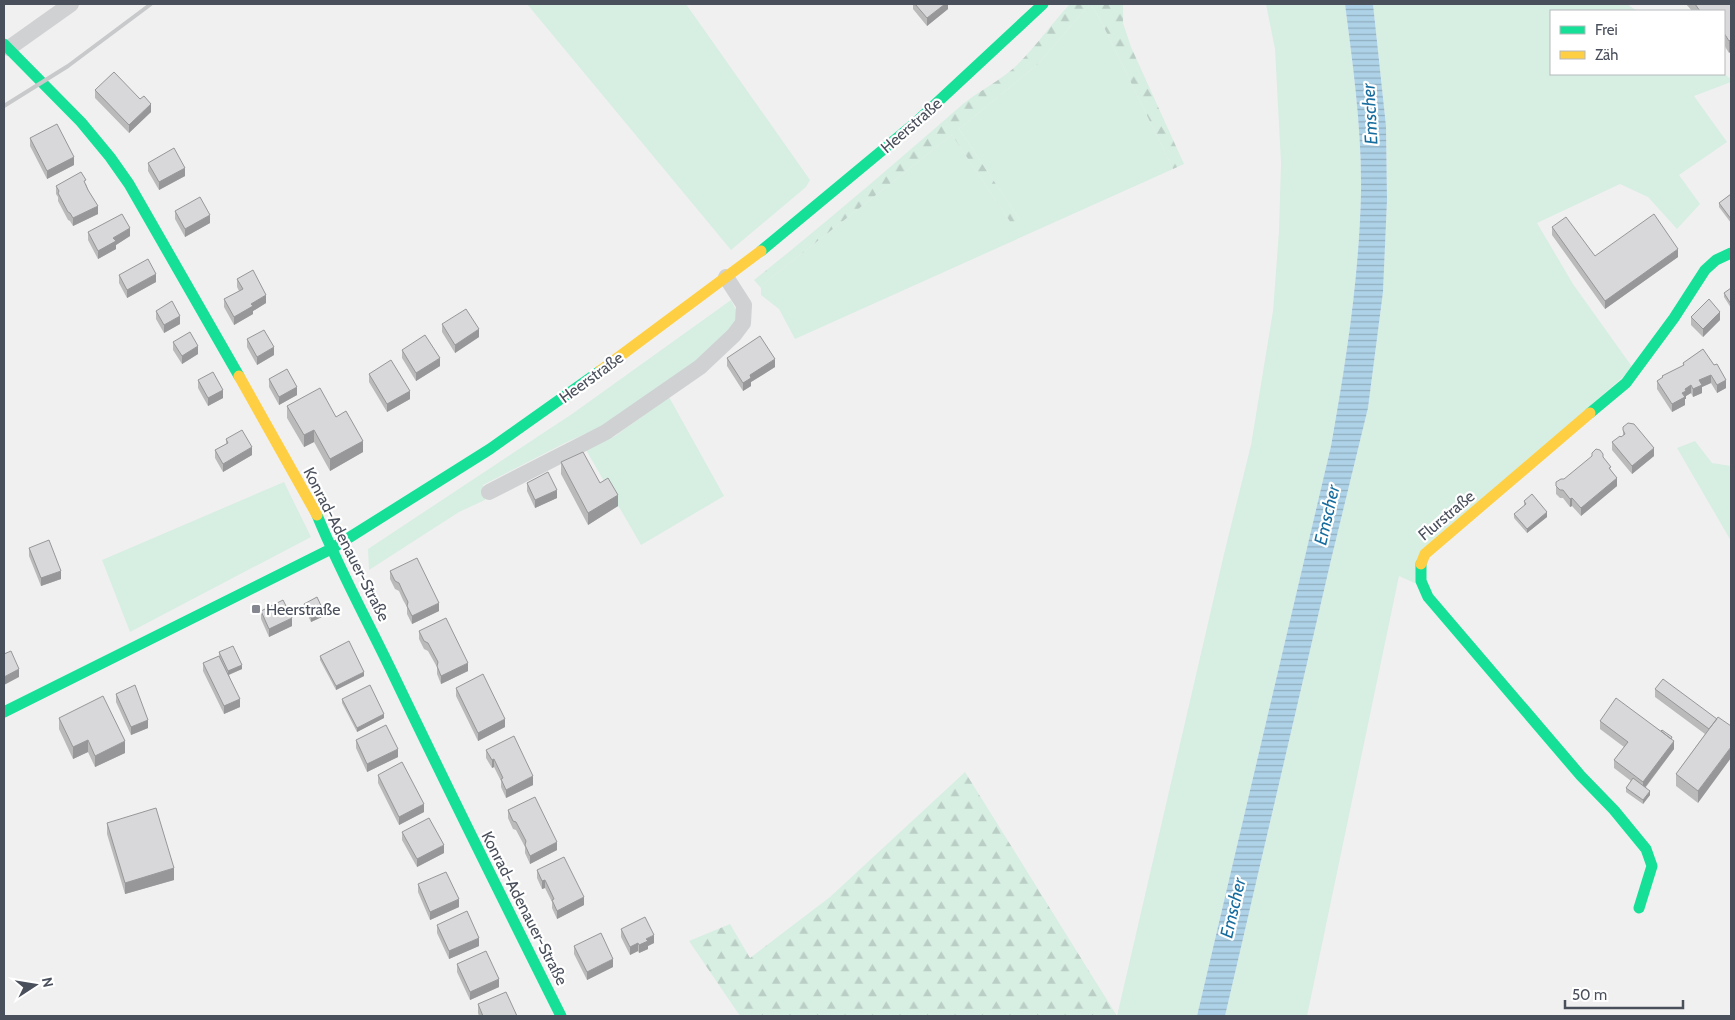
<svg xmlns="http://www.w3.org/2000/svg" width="1735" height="1020" font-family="Cabin,sans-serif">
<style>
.green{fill:#d7eee3}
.forest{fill:url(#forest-firs)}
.water{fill:url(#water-rules)}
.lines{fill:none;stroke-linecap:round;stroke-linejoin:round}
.street{stroke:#cfd1d3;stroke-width:16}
.fast{stroke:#16e098;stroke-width:11}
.slow{stroke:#ffcf43;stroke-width:11}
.rail{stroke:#c8c9cb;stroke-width:4}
.wall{fill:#bababb}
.shaded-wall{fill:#979799}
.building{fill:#d8d8da;stroke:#979799}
.poi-dot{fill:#84878f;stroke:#fff;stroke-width:2}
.labels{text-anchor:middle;stroke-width:4.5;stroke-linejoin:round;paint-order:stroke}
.street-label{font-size:16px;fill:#494f5b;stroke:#fff}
.poi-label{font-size:16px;fill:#494f5b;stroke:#fff;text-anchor:start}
.water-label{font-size:18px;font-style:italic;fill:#186d9f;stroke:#fff}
</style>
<defs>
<pattern id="forest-firs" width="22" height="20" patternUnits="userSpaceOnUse" patternTransform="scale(1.25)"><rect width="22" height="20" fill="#d7eee3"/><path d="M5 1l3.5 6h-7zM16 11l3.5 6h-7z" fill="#bacec5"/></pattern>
<pattern id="water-rules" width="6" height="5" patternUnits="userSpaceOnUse" patternTransform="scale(1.25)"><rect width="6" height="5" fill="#aed3e8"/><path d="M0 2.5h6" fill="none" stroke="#90aebf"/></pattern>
</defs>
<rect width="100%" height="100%" fill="#f1f0f0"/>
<path class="green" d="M527,4H686L810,180L806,187L731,250Z
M1090,4L1100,19L1173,169L795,339L779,309L761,295V288L762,285L952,135L1011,223L1020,220L959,129L1038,64Z
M1266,4H1345C1353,66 1362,130 1361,193C1359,278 1346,362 1331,446L1197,1016H1117L1224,554L1251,445L1273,311L1279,231L1281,163L1275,49Z
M1373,4H1627L1637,11H1551V74H1724L1731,79V82L1694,96L1727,142L1679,175L1700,204L1677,229L1648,197L1620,184L1537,223L1573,284L1633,368L1424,553L1419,585L1399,576L1307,1016H1225L1331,560L1368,408L1383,292L1387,200L1386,126Z
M731,300L737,312L735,325L683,374L621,417L565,443L483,485L485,500L459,512L369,570L368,549L572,414Z
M669,397L724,496L641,545L586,450L615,436Z
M1695,441L1712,463L1731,466V541L1677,448Z
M284,482L311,537L130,632L102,560Z"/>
<path class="forest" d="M1070,4H1123V23L1131,47L1184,164L1173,169L1100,19L1090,4L1038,64L959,129L1020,220V223L1014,226L1011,223L952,135L762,285L761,288L754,280C826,223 894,164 963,104C980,90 1002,80 1018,64C1037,45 1052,23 1070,4Z
M965,772L1117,1016H740L689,941L730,924L750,958L830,897Z"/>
<path class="water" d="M1345,4H1373L1386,126L1387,200L1383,292L1368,408L1331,560L1225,1016H1197L1331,446C1346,362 1359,278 1361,193C1362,130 1353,66 1345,4Z"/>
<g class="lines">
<path class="street" d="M9,48L71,4
M489,492L606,432L700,367L734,335L743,323L744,305L726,277"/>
<path class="fast" d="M4,44L81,122L110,157L129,184L239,376
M761,251L914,124L1043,4
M1590,413L1626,383L1674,318L1705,270L1716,260L1731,253
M317,515C339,569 367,620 392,672C447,787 504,902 561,1016
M1421,564V581L1428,597L1581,776L1614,810L1646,849L1652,866L1639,908
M4,712L331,549L490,449L600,371"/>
<path class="slow" d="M600,371L761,251
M239,376L317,515
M1421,564L1425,554L1590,413"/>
<path class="rail" d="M4,106L68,66L151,4"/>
</g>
<path class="wall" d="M913,4H948V9L927,26L913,9Z
M1686,4H1731V51L1729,53L1724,45V11H1692Z
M95,90L151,112L129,133L95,98Z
M30,138L74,165L47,179L30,146Z
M148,163L185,176L159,190L148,171Z
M86,184L98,214L73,226L70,221L68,220L58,201V197L56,194V186Z
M1731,194V223L1719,207V203Z
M175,211L210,223L185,237L175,219Z
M1552,227L1595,256L1678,257L1605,309L1552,235Z
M88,232L130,236L116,245V249L98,259L88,240Z
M119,275L156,282L127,298L119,283Z
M237,279L266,303L253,311V314L234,325L224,307V299L239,291L237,287Z
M1731,288V308L1724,297V293Z
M156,311L180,324L164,333L156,319Z
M1691,317L1720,320L1703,337L1691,325Z
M442,324L479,337L455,353L442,332Z
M247,339L274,355L257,365L247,347Z
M173,342L198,354L182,364L173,350Z
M1703,349L1726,388L1717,393L1711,383L1702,387V393L1693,397L1691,393L1686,396V399H1685V405L1672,412L1657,389V381L1662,378V376L1683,366V363Z
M402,350L440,366L416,381L402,358Z
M727,358L775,367L751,382V386L743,391L727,366Z
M369,374L410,399L387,412L369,382Z
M269,379L297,395L279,405L269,387Z
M198,380L223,398L208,406L198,388Z
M287,406L336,417L363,452L330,471L314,442L304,447L287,418Z
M1623,427L1654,456L1632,474L1612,450V442L1623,436Z
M226,439L252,455L223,472L215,458V450L226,444Z
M1603,457L1611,470L1617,486L1581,516L1572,506L1570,507L1563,498H1560L1556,494V482L1564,479Z
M561,462L600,483L618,506L588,525L561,474Z
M527,483L557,498L535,508L527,491Z
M1524,501L1547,517L1527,533L1514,518V514L1524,506Z
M29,548L61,579L41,586L29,556Z
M390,571L439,611L412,624L407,614V607L403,600L399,591L395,589L390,579Z
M304,604L324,616L311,622L304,608Z
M261,611L292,626L269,637L261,619Z
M419,631L468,671L441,684L437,674V667L428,651L424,649L419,639Z
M219,652L242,669L229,675L240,707L224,714L203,671V663L219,656Z
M320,656L364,676L336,690L320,660Z
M456,688L505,727L478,741L456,696Z
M1655,689L1717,719L1698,803L1676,786V774L1705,734L1655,697Z
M116,694L148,728L131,735L116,702Z
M342,699L384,718L357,732L342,703Z
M59,718L125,753L95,767L88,752L73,759L59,729Z
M1600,721L1672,740L1674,749L1646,787L1650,795L1643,804L1626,792V788L1631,781L1614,768V760L1624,747L1600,729Z
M356,740L398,757L367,772L356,748Z
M486,750L533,785L506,798L501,787V781L494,767L492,768L486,758Z
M378,775L424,812L399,825L378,783Z
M508,810L557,850L530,864L525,853V847L516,830L513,829L508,818Z
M107,823L174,880L125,894L107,834Z
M402,832L444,853L417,867L402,840Z
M537,870L584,905L557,919L552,908V902L545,888L542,889L537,878Z
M418,884L459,907L430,920L418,892Z
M437,925L479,946L449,959L437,933Z
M621,929L654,943L648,946V949L639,953L638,951L630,955L621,937Z
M574,946L613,967L587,980L574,954Z
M457,964L499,987L470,1000L457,972Z
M478,1004L517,1016H479L478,1013Z"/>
<path class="shaded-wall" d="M945,4H948V9L927,26V18Z
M1731,39V51L1729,53V41Z
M151,104V112L129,133V125Z
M74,157V165L47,179V171Z
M185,168V176L159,190V182Z
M98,206V214L73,226V218Z
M210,215V223L185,237V229Z
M130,228V236L116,245V249L98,259V251L113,238Z
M1678,249V257L1605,309V301Z
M156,274V282L127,298V290Z
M266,295V303L253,311V314L234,325V317L251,304Z
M1720,312V320L1703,337V329Z
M180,316V324L164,333V325Z
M479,329V337L455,353V345Z
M198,346V354L182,364V356Z
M274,347V355L257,365V357Z
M440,358V366L416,381V373Z
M775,359V367L751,382V386L743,391V383L750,375Z
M1711,375V383L1702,387V393L1693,397V389L1699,380Z
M1726,380V388L1717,393V385Z
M1691,385V393L1686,396V399H1685V405L1672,412V404L1685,389Z
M297,387V395L279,405V397Z
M223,390V398L208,406V398Z
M410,391V399L387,412V404Z
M314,430V442L304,447V435Z
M363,441V452L330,471V459Z
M252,447V455L223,472V464Z
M1654,448V456L1632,474V466Z
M1617,478V486L1581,516V508Z
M557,490V498L535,508V500Z
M618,495V506L588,525V513Z
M1572,498V506L1570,507V499Z
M1547,512V517L1527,533V529Z
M61,571V579L41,586V578Z
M439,603V611L412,624V616Z
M324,612V616L311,622V618Z
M292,618V626L269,637V629Z
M468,663V671L441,684V676Z
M242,665V669L228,675V671Z
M19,669V677L4,685V677Z
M364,672V676L336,690V686Z
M240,699V707L224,714V706Z
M384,714V718L357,732V728Z
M505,719V727L478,741V733Z
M148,720V728L131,735V727Z
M88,740V752L73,759V747Z
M125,741V753L95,767V756Z
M1674,741V749L1643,790V782Z
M1731,747V758L1698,803V791Z
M398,749V757L367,772V764Z
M494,759V767L492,768V760Z
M533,776V785L506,798V790Z
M1650,791V795L1643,804V800Z
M424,804V812L399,825V817Z
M557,842V850L530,864V856Z
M444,845V853L417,867V859Z
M174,868V880L125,894V883Z
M545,880V888L542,889V881Z
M584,897V905L557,919V911Z
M459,899V907L430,920V912Z
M654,935V943L648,946V949L639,953V945L646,939Z
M479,938V946L449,959V951Z
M638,943V951L630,955V947Z
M613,959V967L587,980V972Z
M499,979V987L470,1000V992Z"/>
<path class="building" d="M915,4H945L927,18Z
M1695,4H1731V39L1729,41L1724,33V11H1700Z
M114,72L140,99L144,96L151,104L129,125L95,90Z
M57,124L74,157L47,171L30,138Z
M174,148L185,168L159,182L148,163Z
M81,172L86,180L84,181L88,190L98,206L73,218L70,213L68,212L58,193L59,191L56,186Z
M1731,194V219L1719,203Z
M200,197L210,215L185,229L175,211Z
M122,214L130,228L113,238L116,241L98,251L88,232Z
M1654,214L1678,249L1605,301L1552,227L1566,217L1595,256Z
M148,259L156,274L127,290L119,275Z
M253,270L266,295L251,304L253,306L234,317L224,299L243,289L237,279Z
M1731,288V304L1724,293Z
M1709,299L1720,312L1703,329L1691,317Z
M172,301L180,316L164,325L156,311Z
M466,309L479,329L455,345L442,324Z
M264,330L274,347L257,357L247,339Z
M190,332L198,346L182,356L173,342Z
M425,335L440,358L416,373L402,350Z
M760,336L775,359L750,375L751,378L743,383L727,358Z
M1703,349L1714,365L1717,364L1726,380L1717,385L1711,375L1699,380L1702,385L1693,389L1691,385L1685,389L1686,391L1682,393L1685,397L1672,404L1657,381L1663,377L1662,376L1684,365L1683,363Z
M391,360L410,391L387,404L369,374Z
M287,369L297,387L279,397L269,379Z
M213,372L223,390L208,398L198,380Z
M320,388L336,417L346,411L363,441L330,459L314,430L304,435L287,406Z
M1628,423L1634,424L1654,448L1632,466L1612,442L1620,436L1621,437L1625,434L1623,430V427Z
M242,430L252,447L223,464L215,450L228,443L226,439Z
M1596,449L1600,450L1603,454V457L1611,467L1609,468L1617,478L1581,508L1572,498L1570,499L1563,490H1560L1556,486V482L1561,479H1564L1592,456V453Z
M583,452L600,483L608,478L618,495L588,513L561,462Z
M548,472L557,490L535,500L527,483Z
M1532,494L1547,512L1527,529L1514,514L1526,504L1524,501Z
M49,540L61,571L41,578L29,548Z
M417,558L439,603L412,616L407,606L408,602L403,592L399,583L395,581L390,571Z
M317,597L324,612L311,618L304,604Z
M283,600L292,618L269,629L261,611Z
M446,618L468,663L441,676L437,666L438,662L428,643L424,641L419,631Z
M349,641L364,672L336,686L320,656Z
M233,646L242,665L228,671L219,652Z
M11,651L19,669L4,677V654Z
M219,656L240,699L224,706L203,663Z
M483,674L505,719L478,733L456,688Z
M1663,679L1717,719L1709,729L1655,689Z
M135,685L148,720L131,727L116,694Z
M370,685L384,714L357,728L342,699Z
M103,696L125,741L95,756L88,740L73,747L59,718Z
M1616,698L1674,741L1643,782L1614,760L1628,742L1600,721Z
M1718,717L1731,726V747L1698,791L1676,774Z
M386,725L398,749L367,764L356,740Z
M1662,730L1672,737L1671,739L1661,731Z
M514,736L533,776L506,790L501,779L503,778L494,759L492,760L486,750Z
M402,762L424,804L399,817L378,775Z
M1633,778L1650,791L1643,800L1626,788Z
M535,797L557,842L530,856L525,845L526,841L516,822L513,821L508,810Z
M156,808L174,868L125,883L107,823Z
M429,818L444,845L417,859L402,832Z
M564,857L584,897L557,911L552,900L554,899L545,880L542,881L537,870Z
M446,872L459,899L430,912L418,884Z
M467,911L479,938L449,951L437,925Z
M645,917L654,935L646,939L648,941L639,945L638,943L630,947L621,929Z
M601,933L613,959L587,972L574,946Z
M486,951L499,979L470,992L457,964Z
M506,992L517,1016H483L478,1004Z"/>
<rect class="poi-dot" x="251" y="604" width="10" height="10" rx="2.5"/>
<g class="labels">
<g class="street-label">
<text transform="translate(911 125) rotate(-41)" y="6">Heerstraße</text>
<text transform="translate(591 377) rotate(-36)" y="6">Heerstraße</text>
<text transform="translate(1446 515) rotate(-40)" y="6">Flurstraße</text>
<text transform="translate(347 544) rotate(63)" y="6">Konrad-Adenauer-Straße</text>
<text transform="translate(525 908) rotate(63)" y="6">Konrad-Adenauer-Straße</text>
</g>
<g class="poi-label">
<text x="266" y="615">Heerstraße</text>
</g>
<g class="water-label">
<text transform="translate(1370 114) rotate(-93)" y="6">Emscher</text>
<text transform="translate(1327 515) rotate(-77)" y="6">Emscher</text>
<text transform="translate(1233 908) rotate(-77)" y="6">Emscher</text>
</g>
</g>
<rect width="1735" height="1020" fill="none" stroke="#494f5b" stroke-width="10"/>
<rect x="1550" y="10" width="175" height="65" fill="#ffffff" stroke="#b6b9bd"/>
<rect x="1560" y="26" width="25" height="8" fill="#16e098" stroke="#b6b9bd"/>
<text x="1595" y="35" font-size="15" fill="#494f5b">Frei</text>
<rect x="1560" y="51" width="25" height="8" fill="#ffcf43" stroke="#b6b9bd"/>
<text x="1595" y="60" font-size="15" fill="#494f5b">Zäh</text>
<g transform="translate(35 985) rotate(78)" stroke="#ffffff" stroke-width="4" paint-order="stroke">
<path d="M0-4L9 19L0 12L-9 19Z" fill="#494f5b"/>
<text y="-8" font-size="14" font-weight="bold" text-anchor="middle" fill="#494f5b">N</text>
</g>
<path d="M1565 1000v8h118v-8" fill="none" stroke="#494f5b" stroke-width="2.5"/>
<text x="1572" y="1000" font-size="15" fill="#494f5b" stroke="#ffffff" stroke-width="4" paint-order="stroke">50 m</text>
</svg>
